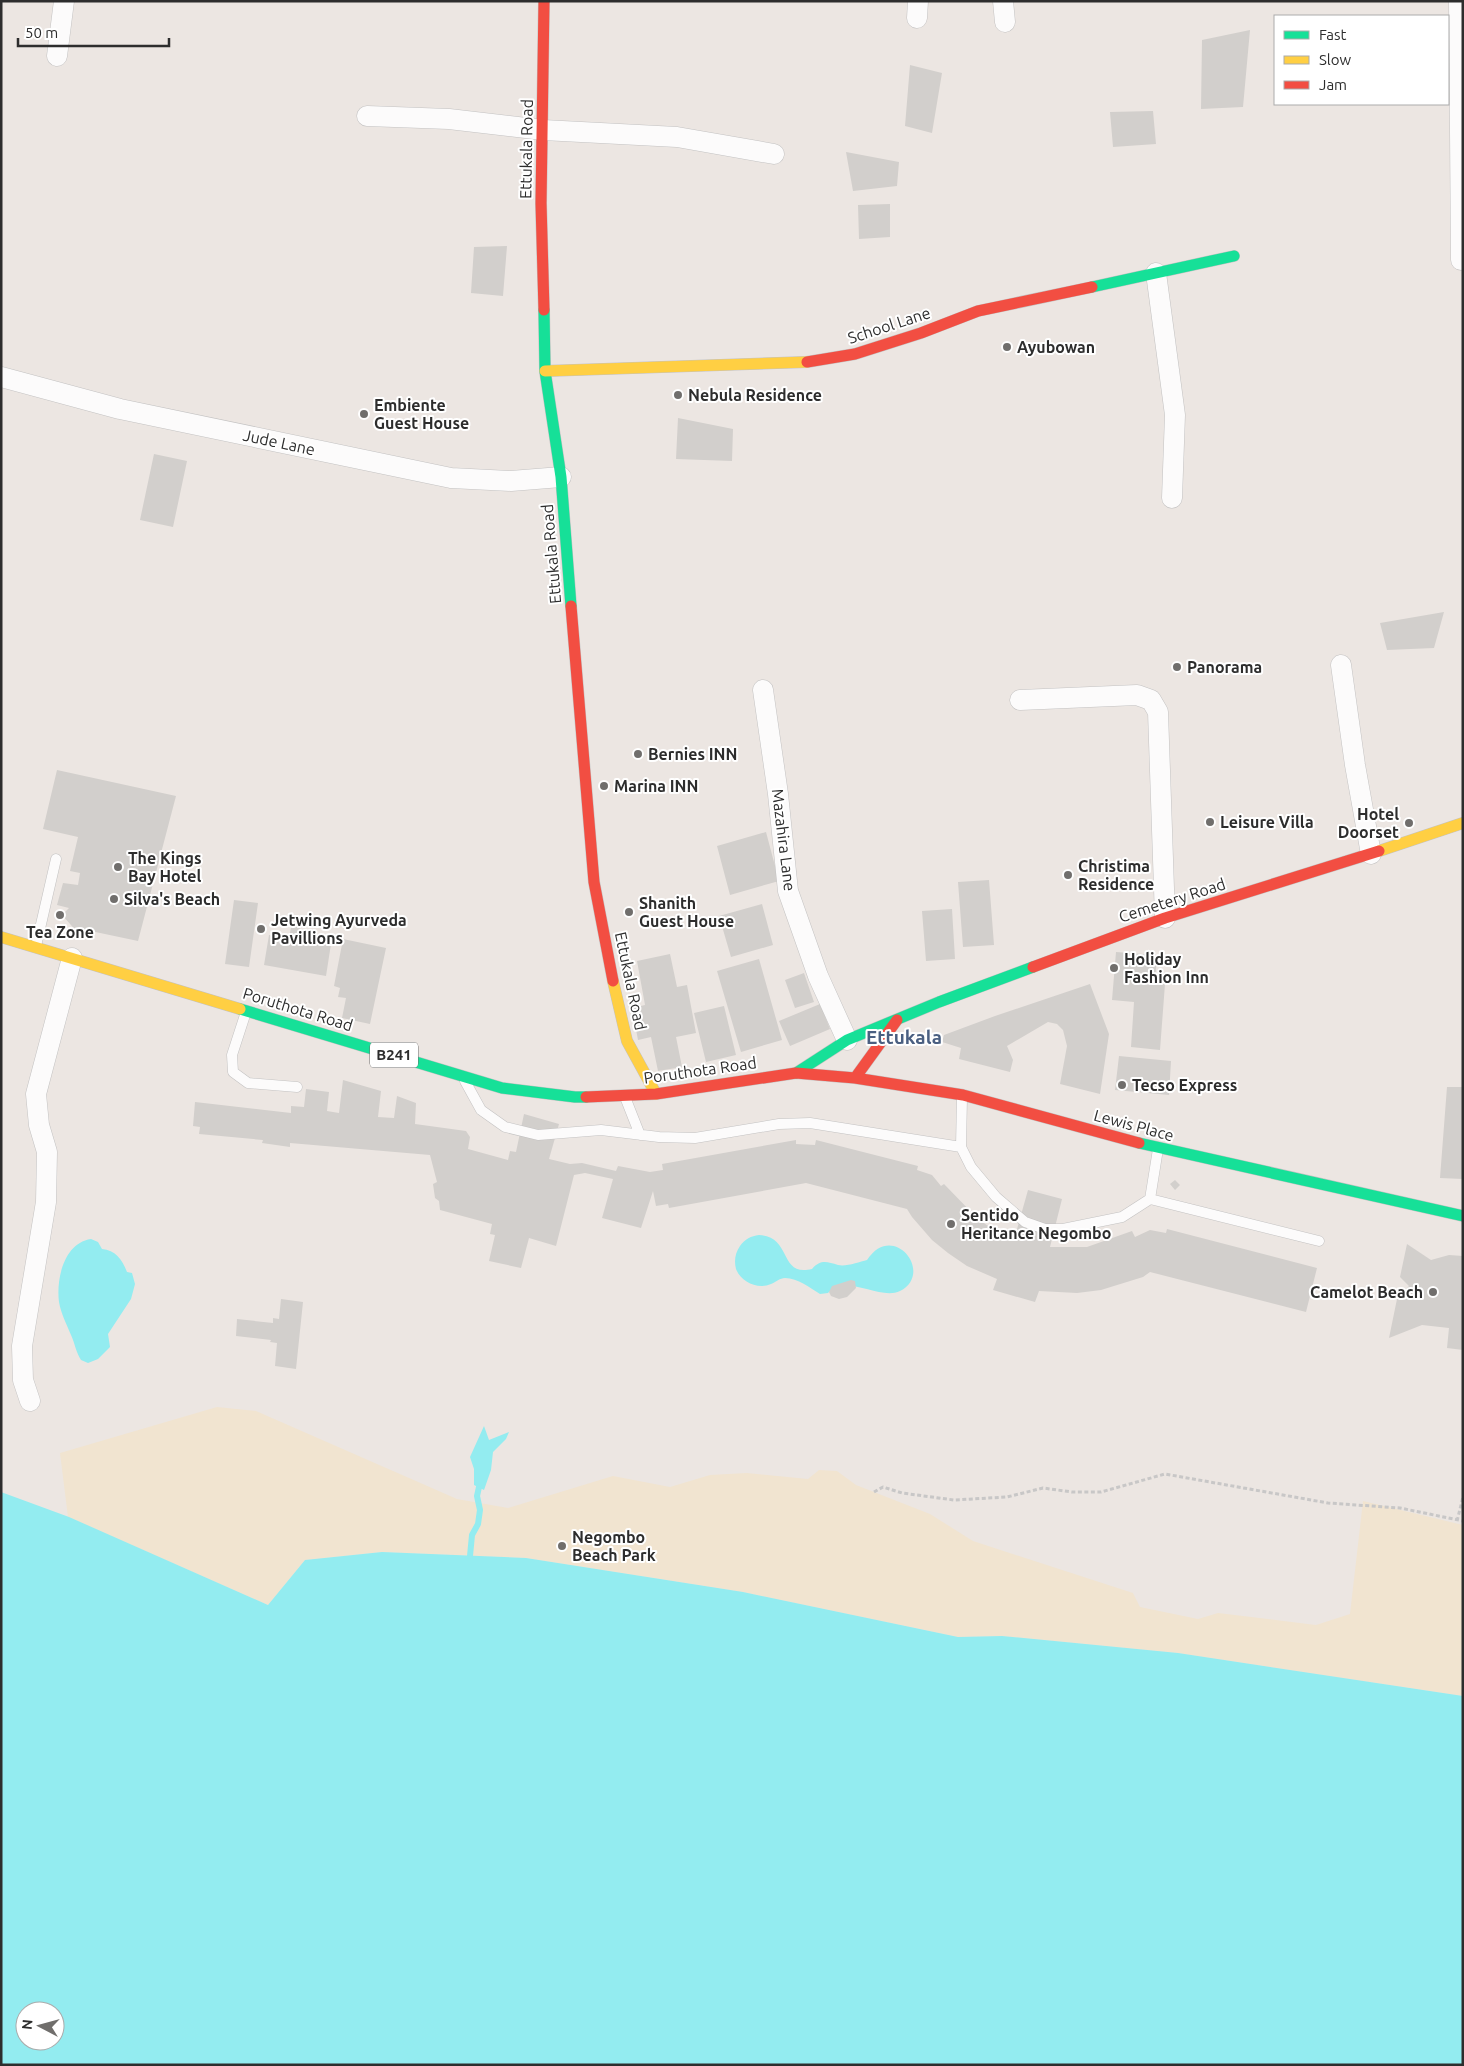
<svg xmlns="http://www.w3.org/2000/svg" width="1464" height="2066" font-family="Ubuntu,sans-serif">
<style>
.sand{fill:#f1e4d0}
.water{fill:#93ecf0;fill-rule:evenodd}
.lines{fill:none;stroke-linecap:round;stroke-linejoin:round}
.stream{stroke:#93ecf0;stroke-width:6}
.building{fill:#d2cfcc}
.lane-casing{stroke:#c3c2c2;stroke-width:11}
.street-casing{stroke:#c3c2c2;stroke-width:21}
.fast-casing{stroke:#c3c2c2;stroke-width:12}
.slow-casing{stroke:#c3c2c2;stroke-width:12}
.jam-casing{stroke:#c3c2c2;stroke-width:12}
.path{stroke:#c8c7c7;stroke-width:3;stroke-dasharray:4 2.5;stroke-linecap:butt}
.lane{stroke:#fcfbfb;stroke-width:10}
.street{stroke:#fcfbfb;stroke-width:20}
.fast{stroke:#16e098;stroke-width:11}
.slow{stroke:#ffcf43;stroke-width:11}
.jam{stroke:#f24e42;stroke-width:11}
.poi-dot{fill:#706e6c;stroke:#fff;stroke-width:2}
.labels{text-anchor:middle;stroke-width:4;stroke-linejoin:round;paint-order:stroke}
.shield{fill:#fff;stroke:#6c6c6c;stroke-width:1}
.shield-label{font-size:15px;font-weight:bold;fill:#2d2d2d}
.street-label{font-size:16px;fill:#2d2d2d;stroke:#fff}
.poi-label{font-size:16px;font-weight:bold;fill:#2d2d2d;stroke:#fff;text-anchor:start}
.quarter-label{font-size:19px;font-weight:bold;fill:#4a5f81;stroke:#fff}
</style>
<rect width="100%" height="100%" fill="#ece6e2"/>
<path class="sand" d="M217,1407L256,1411L457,1499L508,1508L613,1476L670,1487L710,1475L747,1473L808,1479L819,1470L837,1471L856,1485L930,1514L973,1541L1133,1593L1140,1607L1198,1619L1218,1613L1316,1625L1350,1614L1363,1501L1463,1525V1696L1178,1653L1002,1636L958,1637L743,1592L526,1558L382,1552L305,1560L268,1605L68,1517L60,1453Z"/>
<path class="water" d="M759,1235C793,1237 778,1277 812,1269C821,1259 827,1262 838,1265C846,1267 859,1262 867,1260C893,1220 935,1273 900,1291C880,1301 846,1273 828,1293L820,1294C810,1288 798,1278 785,1278C780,1278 776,1282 771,1284C758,1290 741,1282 736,1269C734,1261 735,1253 740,1246C745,1239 751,1236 759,1235Z
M91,1239L98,1242L102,1249C115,1250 122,1259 127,1272L132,1273L135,1284L131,1299L108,1334L110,1347L98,1359L88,1363L81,1360C76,1352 75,1344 71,1335C67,1325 61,1314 59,1302C56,1279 64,1243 91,1239Z
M484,1426L489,1440L509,1432L506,1439L493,1452L491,1470L484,1490L474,1485V1469L470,1457Z
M1,1492L69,1517L268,1605L305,1560L382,1552L526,1558L743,1592L958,1637L1002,1636L1178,1653L1463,1696V2065H1ZM25,2011H55V2041H25Z"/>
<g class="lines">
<path class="stream" d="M470,1556L472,1535L478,1524L480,1510L477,1496L479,1487"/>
</g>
<path class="building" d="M1250,30L1243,107L1201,109L1202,40Z
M910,65L942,73L932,133L905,126Z
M1153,111L1156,144L1113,147L1110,112Z
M846,152L899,162L897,186L853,191Z
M890,204V237L859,239L858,205Z
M507,246L503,296L471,293L474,247Z
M678,418L733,429L732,461L676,459Z
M154,454L187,461L173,527L140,520Z
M1444,612L1434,648L1387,650L1380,623Z
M57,770L176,796L138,941L86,930L79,934L62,915L69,908L57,905L63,883L78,885L80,873L70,871L78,837L43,829Z
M766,832L779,881L730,895L717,846Z
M989,880L994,945L963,947L958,882Z
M234,900L258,903L249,967L225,964Z
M762,904L773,945L731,957L719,916Z
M952,909L955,959L926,961L922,911Z
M293,917L302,918L298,939L331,944L326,976L264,965L269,935L289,938Z
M343,939L386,948L370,1024L342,1018L346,998L338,997L340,988L334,986Z
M1116,952L1157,955L1155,983L1165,984L1160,1050L1131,1047L1134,1002L1112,1000Z
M670,954L677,987L687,985L696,1033L676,1037L682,1067L658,1071L651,1037L638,1040L632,1008L645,1005L637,961Z
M759,959L782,1040L741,1052L717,971Z
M804,973L814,1002L795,1008L785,980Z
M1090,984L1109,1034L1100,1094L1060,1084L1067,1046L1063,1030L1057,1024L1048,1022L1007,1046L1013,1060L1010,1072L959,1059L961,1048L942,1042L944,1035L995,1016Z
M820,1004L830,1029L790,1046L779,1021Z
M724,1006L736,1055L706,1062L694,1013Z
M1119,1056L1171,1061L1169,1095L1115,1090Z
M343,1080L381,1091L378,1117L394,1118L397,1096L416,1103L415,1124L466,1131L470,1137L468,1149L508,1160L510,1151L516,1152L524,1114L559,1124L549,1159L570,1164L582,1163L616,1171L618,1166L650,1172L663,1170L662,1164L796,1140V1144L815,1145L816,1140L918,1166L917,1170L932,1175L941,1186L944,1184L977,1218L995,1231L1014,1240L1028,1190L1062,1199L1050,1247H1087L1132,1231L1135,1237L1150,1230L1166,1233L1167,1229L1317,1268L1306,1312L1150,1272L1143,1277L1101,1290L1077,1293L1039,1291L1035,1302L993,1290L997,1279L967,1266L948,1253L932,1240L912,1217L907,1209L806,1183L669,1208L668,1204L656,1206L653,1191L641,1228L602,1218L613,1179L585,1173L574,1175L556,1246L529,1238L521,1268L489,1261L495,1235L490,1234L492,1224L440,1210L439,1201L435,1198L433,1184L437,1182L430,1155L290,1143V1147L262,1143L263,1140L199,1134L200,1127L193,1126L195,1102L291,1113V1106L304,1107L306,1089L329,1092L327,1111L339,1113Z
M1447,1087H1463V1179L1440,1178Z
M1175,1180L1180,1185L1175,1190L1170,1184Z
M1407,1244L1431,1260L1449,1255L1463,1256V1350L1447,1348L1449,1328L1422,1325L1389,1338L1397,1299L1409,1286L1400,1277Z
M851,1280L855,1281L856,1288L847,1297L839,1299L831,1296L829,1292L832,1286Z
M281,1299L303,1302L296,1369L275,1366L277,1343L270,1342L271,1340L236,1336L237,1319L273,1323V1318L279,1319Z"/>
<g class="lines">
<defs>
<path id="lane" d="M36,946L56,859
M246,1012L232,1055L233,1072L248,1083L297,1087
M465,1081L481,1110L505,1127L538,1135L601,1130L659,1137L695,1138L779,1124L810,1123L961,1147
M625,1097L640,1135
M962,1097L961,1147L971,1167L996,1197L1025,1222L1045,1229H1063L1122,1217L1150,1199L1158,1149
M1150,1199L1319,1241"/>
<path id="street" d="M1003,1L1005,22
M1459,1L1461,260
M917,18L918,1
M57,56L64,1
M367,116L449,119L543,130L677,137L774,154
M1156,273L1175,415L1172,498
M1,377L120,409L451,478L511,481L561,477
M1341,665L1355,765L1371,854
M763,690L778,794L788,891L818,976L847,1040
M1020,700L1137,695L1151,700L1158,712L1165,918
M30,1401L23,1380L22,1346L46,1202L47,1152L39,1125L36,1094L72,958"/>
<path id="fast" d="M1092,287L1234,256
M544,310L545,371L561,477L571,606
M240,1009L502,1088L575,1097H586
M796,1073L847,1040L939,1002L1033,967
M1139,1143L1463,1216"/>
<path id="slow" d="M545,371L807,362
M1379,851L1463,823
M1,937L240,1009
M613,981L627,1041L656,1094"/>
<path id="jam" d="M544,310L541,203L544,1
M807,362L855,354L921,333L978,311L1092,287
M571,606L594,882L613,981
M1033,967L1165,918L1379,851
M796,1073L855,1078L963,1095L1139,1143
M855,1078L897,1020
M586,1097L656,1094L796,1073"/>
</defs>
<use href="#lane" class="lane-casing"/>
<use href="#street" class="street-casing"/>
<use href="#fast" class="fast-casing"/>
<use href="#slow" class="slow-casing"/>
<use href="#jam" class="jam-casing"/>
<path class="path" d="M874,1492L883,1487L902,1493L954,1500L1007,1497L1043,1488L1072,1492H1101L1165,1474L1328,1503L1400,1508L1463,1521
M1457,1521L1463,1497"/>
<use href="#lane" class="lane"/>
<use href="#street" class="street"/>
<use href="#fast" class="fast"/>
<use href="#slow" class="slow"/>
<use href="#jam" class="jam"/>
</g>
<g class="poi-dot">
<circle cx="1007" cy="347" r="5"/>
<circle cx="678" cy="395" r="5"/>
<circle cx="364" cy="414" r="5"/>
<circle cx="1177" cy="667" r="5"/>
<circle cx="638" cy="754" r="5"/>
<circle cx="604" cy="786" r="5"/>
<circle cx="1210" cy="822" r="5"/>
<circle cx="1409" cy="823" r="5"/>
<circle cx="118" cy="867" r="5"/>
<circle cx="1068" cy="875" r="5"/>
<circle cx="114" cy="899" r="5"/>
<circle cx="629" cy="912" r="5"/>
<circle cx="60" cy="915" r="5"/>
<circle cx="261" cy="929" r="5"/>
<circle cx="1114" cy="968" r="5"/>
<circle cx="1122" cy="1085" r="5"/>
<circle cx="951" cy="1224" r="5"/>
<circle cx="1433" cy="1292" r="5"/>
<circle cx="562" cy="1546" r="5"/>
</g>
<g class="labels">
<rect class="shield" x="370" y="1042.5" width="48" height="25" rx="4"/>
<g class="shield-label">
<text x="394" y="1060">B241</text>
</g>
<g class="street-label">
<text transform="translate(526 149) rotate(-89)" y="6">Ettukala Road</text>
<text transform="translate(889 325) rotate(-18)" y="6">School Lane</text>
<text transform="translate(279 442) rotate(12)" y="6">Jude Lane</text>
<text transform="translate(551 554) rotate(-95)" y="6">Ettukala Road</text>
<text transform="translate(784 840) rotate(83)" y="6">Mazahira Lane</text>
<text transform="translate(1172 900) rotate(-18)" y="6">Cemetery Road</text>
<text transform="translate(631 981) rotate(78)" y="6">Ettukala Road</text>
<text transform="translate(298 1009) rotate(17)" y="6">Poruthota Road</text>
<text transform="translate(700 1070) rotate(-8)" y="6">Poruthota Road</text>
<text transform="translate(1134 1125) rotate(15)" y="6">Lewis Place</text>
</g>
<g class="poi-label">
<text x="1017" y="353">Ayubowan</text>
<text x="688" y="401">Nebula Residence</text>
<text x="374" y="411">Embiente<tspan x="374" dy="18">Guest House</tspan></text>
<text x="1187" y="673">Panorama</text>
<text x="648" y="760">Bernies INN</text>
<text x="614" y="792">Marina INN</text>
<text x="1399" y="820" text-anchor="end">Hotel<tspan x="1399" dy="18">Doorset</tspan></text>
<text x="1220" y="828">Leisure Villa</text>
<text x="128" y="864">The Kings<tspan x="128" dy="18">Bay Hotel</tspan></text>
<text x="1078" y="872">Christima<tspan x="1078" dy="18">Residence</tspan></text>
<text x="124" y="905">Silva's Beach</text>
<text x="639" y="909">Shanith<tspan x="639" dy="18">Guest House</tspan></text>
<text x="271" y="926">Jetwing Ayurveda<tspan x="271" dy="18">Pavillions</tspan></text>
<text x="60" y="938" text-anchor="middle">Tea Zone</text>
<text x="1124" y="965">Holiday<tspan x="1124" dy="18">Fashion Inn</tspan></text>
<text x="1132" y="1091">Tecso Express</text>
<text x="961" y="1221">Sentido<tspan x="961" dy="18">Heritance Negombo</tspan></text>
<text x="1423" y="1298" text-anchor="end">Camelot Beach</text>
<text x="572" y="1543">Negombo<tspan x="572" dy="18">Beach Park</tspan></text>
</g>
<g class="quarter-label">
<text x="904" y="1044">Ettukala</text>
</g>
</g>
<rect width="1464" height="2066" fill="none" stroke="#2d2d2d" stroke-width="5"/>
<rect x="1274" y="15" width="175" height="90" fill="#ffffff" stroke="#ababab"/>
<rect x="1284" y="31" width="25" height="8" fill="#16e098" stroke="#ababab"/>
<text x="1319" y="40" font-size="15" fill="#2d2d2d">Fast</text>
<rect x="1284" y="56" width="25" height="8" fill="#ffcf43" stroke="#ababab"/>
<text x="1319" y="65" font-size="15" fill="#2d2d2d">Slow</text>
<rect x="1284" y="81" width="25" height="8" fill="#f24e42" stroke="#ababab"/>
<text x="1319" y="90" font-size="15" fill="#2d2d2d">Jam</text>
<g transform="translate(40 2026) rotate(276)"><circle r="24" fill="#ffffff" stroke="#ababab"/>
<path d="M0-4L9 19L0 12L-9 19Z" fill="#706e6c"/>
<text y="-8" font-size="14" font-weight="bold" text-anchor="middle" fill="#2d2d2d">N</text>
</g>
<path d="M18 38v8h151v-8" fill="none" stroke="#2d2d2d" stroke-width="2.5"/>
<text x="25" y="38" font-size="15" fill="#2d2d2d" stroke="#ffffff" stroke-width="4" paint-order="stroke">50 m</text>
</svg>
